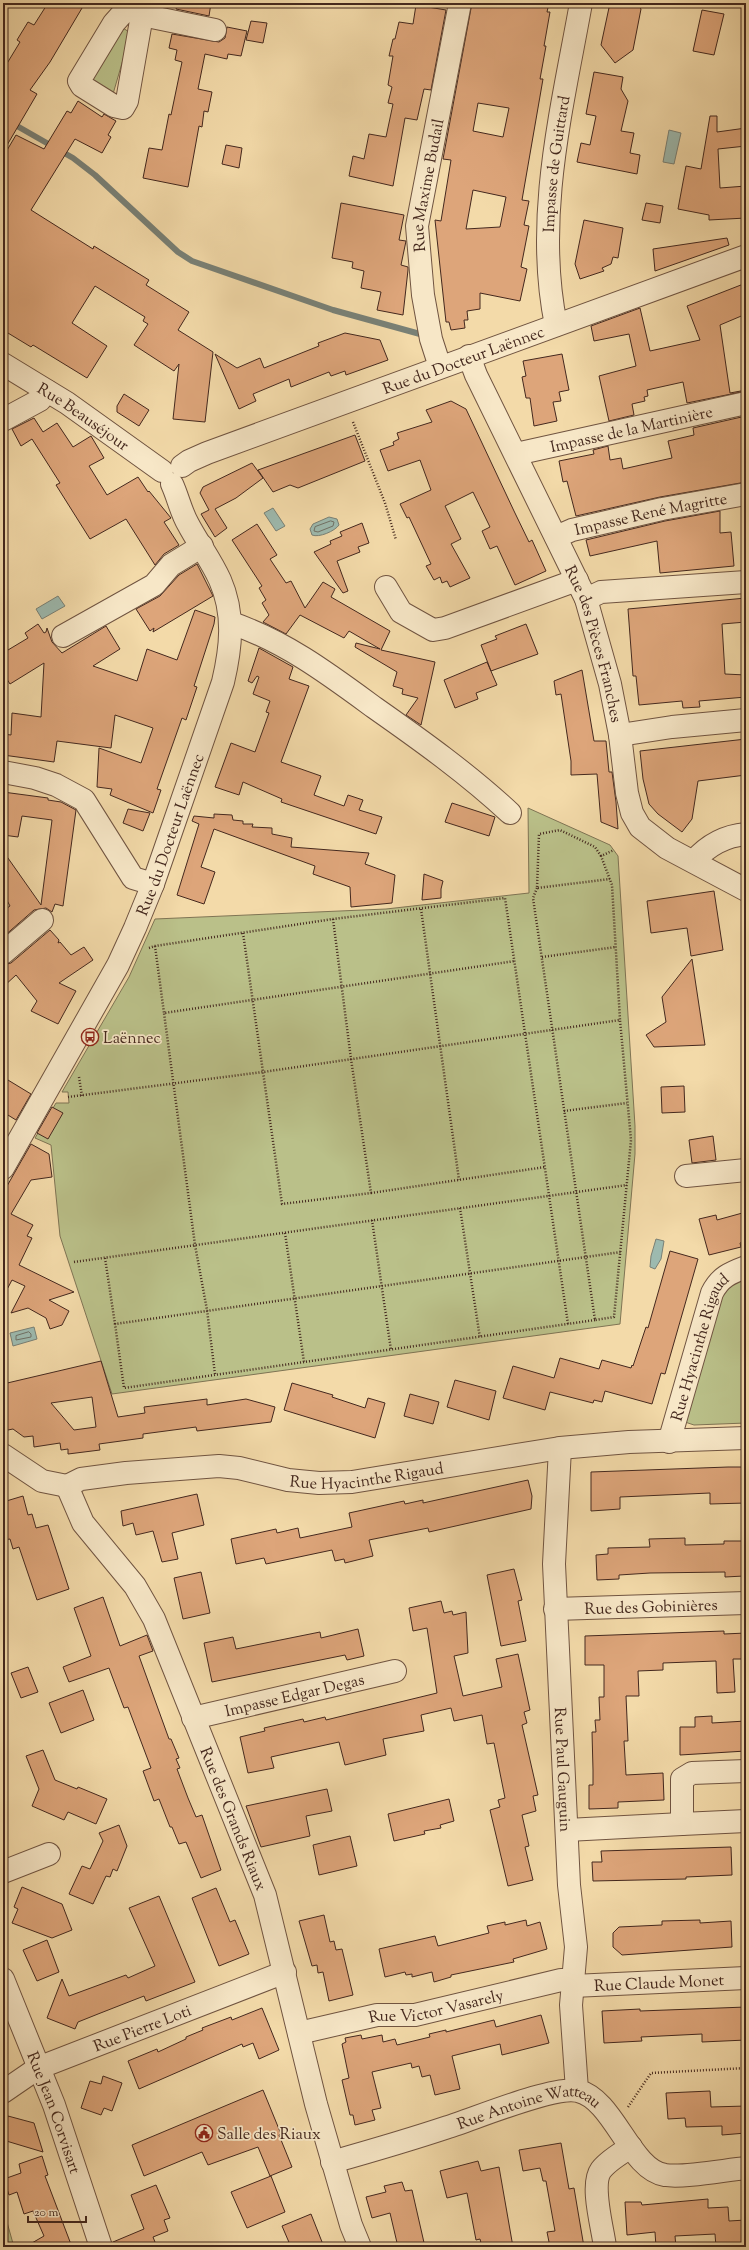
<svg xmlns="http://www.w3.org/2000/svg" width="749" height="2250" font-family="'Sorts Mill Goudy',serif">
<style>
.green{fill:#bac089;stroke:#7f7454}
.water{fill:#9dbaaf;stroke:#798075}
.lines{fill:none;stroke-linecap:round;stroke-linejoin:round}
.shore{stroke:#707166;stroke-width:1}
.stream{stroke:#798075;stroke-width:6}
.building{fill:#dda57a;stroke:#44281e;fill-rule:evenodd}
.minor-casing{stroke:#705441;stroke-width:24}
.path{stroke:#44281e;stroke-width:2.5;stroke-dasharray:1 2;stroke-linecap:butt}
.minor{stroke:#f7e7c7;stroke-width:22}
.labels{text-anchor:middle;stroke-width:3.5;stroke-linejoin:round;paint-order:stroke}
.street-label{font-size:16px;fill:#44281e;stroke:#f7e7c7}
.poi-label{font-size:16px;fill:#44281e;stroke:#f7e7c7;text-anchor:start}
</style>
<rect width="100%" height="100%" fill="#f3daa9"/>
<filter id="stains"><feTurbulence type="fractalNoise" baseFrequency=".005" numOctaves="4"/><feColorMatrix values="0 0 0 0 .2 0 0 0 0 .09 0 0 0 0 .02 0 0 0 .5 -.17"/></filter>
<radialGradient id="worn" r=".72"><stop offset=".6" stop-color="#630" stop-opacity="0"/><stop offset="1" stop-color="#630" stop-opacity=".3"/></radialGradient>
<path class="green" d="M123,28L129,32V39L113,94L90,81Z
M528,808L610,845L618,856L635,1126V1154L620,1324L112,1394L60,1236L51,1145L35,1138L56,1103H69L68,1092H62L129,977L155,919L386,909L529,893Z
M746,1276V1423L694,1425L685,1422L718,1292Z
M3,2208L14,2247H3Z"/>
<path class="water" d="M669,130L681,133L674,164L663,162Z
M273,508L285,526L276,531L264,513Z
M329,517L337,519L339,525C335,531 319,538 312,535L310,529L313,524Z
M58,596L65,606L42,619L36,609Z
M656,1239L664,1241L661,1259L655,1269L650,1267L651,1256Z
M34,1327L37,1339L13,1346L10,1333Z"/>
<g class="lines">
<path class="shore" d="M331,521L334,522L333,526L318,532L314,531L315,527Z
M29,1332L31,1334V1337L16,1340V1336Z"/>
<path class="stream" d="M3,118L73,158L95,175L178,252L192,261L333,310L420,334"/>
</g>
<path class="building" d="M48,3H85L50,62L30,90L37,94L3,152V70L20,42L17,40L28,22L34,25Z
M178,3H211L209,16L176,9Z
M472,3H549L547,12H550L544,46H546L540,79H543L522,200L529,201L524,225L529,226L521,267L527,269L520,301L480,293V309L467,311L468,320H464L465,328L451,330L449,322H446L435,220L441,221L451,160L443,159ZM478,103L509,108L503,137L473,131ZM473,190L506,197L500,227L466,229Z
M610,3H637L641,9L633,50L615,63L601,45Z
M416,5L446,10L431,90L424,89L417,120L405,118L393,186L349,176L353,156L364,159L369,134L386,137L393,104L388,103L392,87L388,85L393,56H389L393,39H395L399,22L413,24Z
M702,10L724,14L714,55L693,51Z
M251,21L267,23L263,43L246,40Z
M227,27L247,31L241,56L228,54L227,59L205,54L198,89L212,92L208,112L204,111L202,127L199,126L188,187L143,178L149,148L162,150L169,114L171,115L182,62L175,60L177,50L169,48L172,34L219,42L225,38Z
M594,72L623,77L621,89L628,101L621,131L634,133L630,153L640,155L637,174L577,162L581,143L590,145L596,116L586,114Z
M78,101L102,117L104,114L116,121L108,135L111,137L102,153L75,139L31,210L93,249L94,246L149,280L146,285L189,312L178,330L213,352L205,422L173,419L179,364L174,371L134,345L148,324L143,321L145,317L95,286L72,323L107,346L87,378L33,345L31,347L3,330V157L16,135L44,149L67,111L71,113Z
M710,116H717V132L746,128V146L718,149L720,188L746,186V218L709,220V215L678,209L686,166L701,169Z
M226,145L242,148L239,168L222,164Z
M341,203L404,215L399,240L406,241L401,265L408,267V270L403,315L377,310L381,292L361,288L364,271L352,268L353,262L332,258Z
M646,203L663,206L660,223L642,220Z
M584,220L623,228L618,258L613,257L611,264L602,268L604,271L580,279L575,264Z
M727,238L729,245L655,271L653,249Z
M746,283V314L720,325L730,393L746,390V391L687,403L683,382L647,390L648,396L644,397L645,401L632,404L634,415L609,421L599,376L636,366L629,334L594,341L591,326L640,308L650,351L700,340L687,306Z
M345,333L380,340L388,360L346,375L345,371L331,376L329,372L291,387L289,379L253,394L256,401L239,409L215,354L237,368L260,358L264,368L319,346L318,343Z
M562,354L569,390L559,392L561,401L553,402L557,421L534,426L530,398H526L522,377L526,376L523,361Z
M124,394L149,410L139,426L117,412V406Z
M451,401L466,409L514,511L529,542L532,540L546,571L515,585L497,546L490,549L482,531L490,527L473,492L445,506L461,539L451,544L470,578L450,587L447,581L442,583L440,577L434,580L426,566L431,564L409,517L407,518L400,504L431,490L420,460L388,471L380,450L394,445L393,442L399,439L397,433L432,422L426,410Z
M746,416V482L660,497L576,516L567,481L563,482L559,461L594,454L593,450L608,446L610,460L621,458L623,469L672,458L668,441L694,435L693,428Z
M34,418L43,432L57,423L73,447L91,436L104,458L89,466L107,495L138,477L148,492L149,491L171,518L164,522L179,545L164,554L155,565L126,519L90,539L56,485L60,483L32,439L21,446L12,429Z
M355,435L365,461L298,488L290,485L273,492L258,470Z
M252,463L263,478L236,498L215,509L227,528L215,537L201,514L209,510L200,493L203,487Z
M720,511V533L731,532L734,566L660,573L657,541L590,556L586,540L665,521Z
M362,523L369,543L358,547L360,552L337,561L348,591L343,593L314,552L331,544L330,541L342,536L340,532Z
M257,524L277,555L270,559L286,583L291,581L305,608L323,582L335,589L331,597L390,631L381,650L435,662L421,725L406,715L418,698L402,694L403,689L393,686L397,672L355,647L356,643L380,649L349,631L344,638L300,615L286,634L263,622L269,615L262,603L266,600L259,588L262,586L232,540Z
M197,564L213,596L153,632L154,628L150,631L136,609L160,596L179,575Z
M746,598V622L722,624L725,674L746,675V697L699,701L700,707L683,708L682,701L639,705L636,676H633L628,609Z
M195,610L215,617L214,624L194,686L197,687L186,720L182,718L157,789L161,790L153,813L110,795L112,789L97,787L99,748L141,763L153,728L115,715L111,748L57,741L54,762L3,755V734L11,735L12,713L41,717L44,663L10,684L3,673V653L28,638L25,633L38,624L44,633L46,632L47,628L52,642L62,653L106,626L120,649L93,666L137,681L147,649L177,660Z
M526,624L538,654L491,671L481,645L497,639L495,636Z
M259,648L293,667L289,679L309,686L281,762L321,776L314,795L344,806L348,795L363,800L359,810L382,817L376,834L281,802L282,799L243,782L239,795L215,787L231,743L255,752L269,713L266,712L270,701L253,694L259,677L257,676L252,683L248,681Z
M487,662L497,685L476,693L478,699L455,708L444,680Z
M582,670L594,741H606L609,772H612L616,802L618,829L601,822L597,774L571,775V761L561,694L556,695L554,681Z
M746,739V775L698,781L692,819L682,832L658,814L649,804L643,779L640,751Z
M3,792L48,798V800L61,802L76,810L63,906L55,904L52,912L46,908L34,910L3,937V911L10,906L3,893V851L41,905L52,820L22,816L18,837L3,835Z
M452,803L495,817L489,836L445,822Z
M128,809L150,813L143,831L123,823Z
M214,814L232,815L233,820L243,821V824H253L252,827L272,828V834L292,838L291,847L369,853L365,864L395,875L392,903L351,907L350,887L313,874L315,866L214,829L201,867L215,872L204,904L177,895L199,824L192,821L194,816L214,818Z
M424,874L443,881L441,889V898L422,900Z
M714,891L723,950L691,956L687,928L651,933L647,901Z
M50,930L59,940L58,943L60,942L71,955L84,947L93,960L59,983L76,991L58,1024L31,1011L37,1001L16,975L3,987V965L11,963Z
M692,959L705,1045L654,1047L646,1035L666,1022L662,997Z
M3,1077L31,1094L16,1120L3,1112Z
M684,1086L685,1112L662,1113L661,1087Z
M52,1107L63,1113L48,1139L37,1133Z
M713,1136L716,1160L692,1163L689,1140Z
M31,1144L49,1154L52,1177L31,1180L11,1214L33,1225L27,1236L32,1238L19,1265L74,1292L49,1300L69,1311L62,1325L50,1329L46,1318L28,1308L11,1313L25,1286L12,1280L3,1297V1193Z
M746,1212V1241L740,1243L741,1247L709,1255L699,1219L716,1215L717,1220Z
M670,1251L698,1259L665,1374L661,1373L652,1404L605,1391L602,1402L594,1400L593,1403L550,1392L545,1410L503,1398L513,1366L554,1378L560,1358L599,1369L602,1360L631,1368L632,1365L633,1366L646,1327L648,1328Z
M101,1361L118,1417L145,1413L144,1407L207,1399V1405L246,1399L275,1407L271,1422L197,1431L196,1427L143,1434V1438L99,1444L100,1450L68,1454V1449L61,1450L60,1443L34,1447L33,1436L24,1437L13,1429L3,1431V1384ZM92,1397L96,1427L74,1430L51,1403Z
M455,1380L496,1391L489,1420L447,1407Z
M292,1383L333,1395L332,1397L365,1408L368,1398L385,1403L375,1438L284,1410Z
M410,1394L439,1402L433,1424L404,1416Z
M728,1467H746V1503L710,1504V1493L620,1497V1509L591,1511V1472Z
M528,1480L532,1496L531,1509L429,1532L428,1528L369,1540L373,1556L345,1563L344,1559L335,1561L332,1550L266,1564L264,1558L236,1564L231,1539L276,1529L277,1533L298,1528L300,1538L352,1527L349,1513L404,1501L405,1504L423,1500V1503L432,1501Z
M197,1494L204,1525L172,1533L178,1559L162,1562L153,1531L136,1535L133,1523L123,1526L121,1511Z
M23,1496L28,1515L32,1514L36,1528L48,1525L69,1589L37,1600L19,1547L13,1549L10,1539L3,1540V1502Z
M685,1538V1545L724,1544V1541H742L744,1576L725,1577V1572L650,1573L619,1575V1579L597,1580L596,1555L608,1554V1548L650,1547L649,1539Z
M514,1569L522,1600L518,1601L526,1641L501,1646L487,1575Z
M201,1572L210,1613L183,1619L174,1578Z
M103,1597L120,1646L147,1635L153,1651L139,1656L169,1739H171L179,1758L176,1759L180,1768L177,1769L188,1798L196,1817L202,1815L221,1870L201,1878L186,1842L179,1844L172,1827H170L159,1799L154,1801L143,1771L151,1768L128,1707L124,1708L109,1668L69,1682L63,1667L91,1656L74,1608Z
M441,1601L444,1613L452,1611L453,1615L466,1612L468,1653L454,1656L463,1696L502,1687L496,1659L518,1654L530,1710L524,1712L527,1723L522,1725L538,1795L533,1796L536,1811L522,1815L529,1846L525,1847L533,1880L508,1886L490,1810L500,1807L498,1800L505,1798L494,1743L487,1744L482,1715L454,1721L451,1708L421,1715L424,1731L383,1739L386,1755L345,1765L339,1742L271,1757L274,1768L248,1773L240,1737L265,1731L264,1728L303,1719L304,1722L325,1717L326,1720L437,1693L427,1628L413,1631L409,1608Z
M358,1629L364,1656L347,1660L345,1655L212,1682L204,1643L233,1637L236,1649L320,1632L321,1638Z
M724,1631V1634L746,1633V1659H733L735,1692L717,1693L716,1661L663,1663V1670L638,1671L639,1696H626L628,1741H624L626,1775L663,1773L664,1800L618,1802V1808L589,1809V1785H593V1770L592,1732H596L595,1720H600L599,1697H604V1665H585V1636Z
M28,1667L38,1692L21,1698L11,1673Z
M83,1690L94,1720L61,1733L49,1703Z
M712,1716V1723L746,1721V1751L680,1755V1727H695V1717Z
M43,1750L55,1780L77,1789L78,1787L107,1799L96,1824L68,1812L64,1820L32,1806L39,1789L26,1756Z
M327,1789L332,1811L306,1816L310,1836L261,1847L246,1806Z
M449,1799L454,1821L440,1825L441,1828L424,1831L425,1834L394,1841L388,1814Z
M119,1825L127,1846L117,1871L113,1869L110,1877L106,1876L93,1904L69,1894L82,1866L90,1869L103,1841L99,1833Z
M350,1836L357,1866L319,1875L313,1845Z
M731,1847L732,1875L686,1877V1879L593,1881L592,1862H602L601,1851Z
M22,1887L62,1904L72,1930L52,1938L12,1923L18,1909L14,1907Z
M216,1888L230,1922L235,1920L249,1954L219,1966L192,1898Z
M159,1896L195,1982L146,2001L144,1996L98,2014L78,2022L75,2029L47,2018L62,1979L69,1996L126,1975L128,1978L155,1966L129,1908Z
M324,1915L330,1942L334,1941L336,1950L342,1949L353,1995L329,2001L323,1972L318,1973L317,1965L312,1966L299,1921Z
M526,1920L527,1926L540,1922L547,1949L513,1959L514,1962L451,1975V1977L434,1982L432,1972L412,1977V1974L406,1975L405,1972L385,1977L379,1949L435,1936L438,1946L489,1933L487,1926L505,1922V1925Z
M700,1920V1923L731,1921L732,1947L622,1955L613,1947V1933L619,1927L662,1925V1921Z
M47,1940L59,1972L37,1981L23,1950Z
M746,2007V2040L702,2042V2034L641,2037L642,2041L604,2043L602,2011L640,2009V2011Z
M262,2008L279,2050L259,2059L253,2043L243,2047L242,2044L139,2089L128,2061L157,2049L158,2052L186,2039V2037L203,2030L202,2028L231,2017L232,2020Z
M541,2015L549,2043L502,2055L500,2044L452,2056L460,2089L435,2095L430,2075L422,2077L419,2066L412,2068L411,2063L372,2072L381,2108L372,2110L375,2120L355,2125L353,2115H350L342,2080L349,2078L342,2044L346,2042L345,2038L361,2035L362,2039L382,2035L383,2042L395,2039L397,2045L430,2037L429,2034L446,2030V2032L494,2020L496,2027Z
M103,2076L122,2083L112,2111L104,2108L101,2115L81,2108L90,2081L101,2084Z
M263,2090L281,2134L279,2135L292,2167L270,2176L258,2147L208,2165L202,2152L144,2176L132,2145Z
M710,2091L711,2107L746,2106V2133L722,2135V2126L686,2127L685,2118L668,2119L666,2093Z
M8,2116L34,2123L43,2152L3,2140V2123L6,2124Z
M561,2143L569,2189L574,2188L584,2247H550L547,2232L555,2231L546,2181H543L540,2168L523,2171L519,2150Z
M42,2156L48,2175L45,2176L72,2247H25L44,2236L33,2211L24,2214L17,2192L9,2195L4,2179L21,2173L19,2164Z
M478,2161L481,2171L499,2167L513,2247H482L480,2239L476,2240L467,2193L447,2198L440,2171Z
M271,2176L285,2212L247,2228L231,2192Z
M402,2182L405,2191L412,2190L425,2247H398L390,2213L372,2218L366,2197L386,2192L384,2186Z
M156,2185L170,2218L164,2220L168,2231L153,2237L157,2247H113V2242L144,2229L131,2195Z
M708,2199V2208L728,2207L729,2221L746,2220V2247H716L715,2234L675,2236L676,2247H656L655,2232L627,2235L625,2202H641L642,2205Z
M311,2214L324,2247H291L282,2226Z"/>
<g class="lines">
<defs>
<g id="minor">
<path d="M132,3L114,23L79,81L82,86L114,106L123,108L127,101L142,15V3"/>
<path d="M142,15L215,30"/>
<path id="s1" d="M556,325C534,218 562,109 581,3"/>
<path id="s2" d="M469,356L476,375L586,599L610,684L620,735L627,793L632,813L640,827L667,848L746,890"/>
<path id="s3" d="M3,364L67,403L162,471"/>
<path id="s4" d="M440,367L431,339L423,295L417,226L460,3"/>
<path d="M3,420L40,400L47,391"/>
<path id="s5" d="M516,454L746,403"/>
<path id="s6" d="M182,466L189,461L207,453L746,256"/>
<path id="s7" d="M556,537L572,530L662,509L746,494"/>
<path d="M386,587L401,612L433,630L445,628L577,580"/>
<path d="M586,599L601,592L746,582"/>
<path d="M231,623C285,641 330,675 375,708C422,741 468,774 510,813"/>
<path d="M63,636L154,585L171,565L202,546"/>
<path d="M620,735L672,727L746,720"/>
<path d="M3,772L35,778L56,785L84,800L133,878L153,884"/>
<path d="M694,861C708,845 724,836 746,834"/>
<path d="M3,953L42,920"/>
<path id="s8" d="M3,1168L118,965L135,928L153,884L223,682C231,648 235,614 220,580C211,560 198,543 188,524C181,512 178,497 172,484"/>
<path d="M686,1176L746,1170"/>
<path id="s9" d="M669,1442L712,1293C720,1277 730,1273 746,1267"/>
<path id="s10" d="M560,1448L554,1564L569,1885L576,1947L571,2005L577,2090"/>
<path d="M3,1455L42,1481L67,1486"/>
<path id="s11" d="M67,1486L83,1523L135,1586L154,1619L265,1895L316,2104L351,2225L360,2247"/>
<path id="s12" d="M67,1486L81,1479L126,1473L219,1466L239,1468L288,1480L319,1483L352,1482L560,1448L629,1442L746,1438"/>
<path id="s13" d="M555,1609L746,1603"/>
<path id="s14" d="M193,1718L395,1671"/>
<path d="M746,1771L692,1773L682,1779V1824L746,1821"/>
<path d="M567,1830L682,1824"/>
<path d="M3,1872L49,1854"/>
<path id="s15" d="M3,1979L54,2105L101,2247"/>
<path id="s16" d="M573,1986L746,1978"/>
<path id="s17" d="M299,2033L377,2015H415L561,1980H573"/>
<path id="s18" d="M3,2092L38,2068L285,1972"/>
<path id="s19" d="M332,2162C371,2151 409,2140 448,2127C474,2119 555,2085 578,2091C614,2099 630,2170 665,2175C683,2178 725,2170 746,2168"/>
<path d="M605,2247C603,2229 590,2185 601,2170C608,2161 621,2153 631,2147"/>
</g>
</defs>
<use href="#minor" class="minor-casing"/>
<path class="path" d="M353,422L385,503L396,540
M601,856L595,847L560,830L539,834L537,888L610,879
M537,888L533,898L595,1320L614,1317L631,1140L620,1020
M421,909L459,1180
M243,933L282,1204L371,1193L351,1059L333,919
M155,946L164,1013
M149,948L155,946L333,919L505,898L568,1324
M542,957L616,947
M79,1077L82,1096
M68,1097L263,1072L620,1020L612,885L601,856L614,850
M564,1111L627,1103
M371,1193L545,1167
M460,1208L480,1338
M372,1220L391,1350
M285,1233L304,1362
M105,1258L115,1324
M74,1262L627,1185
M595,1320L124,1388L115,1324L621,1252
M215,1374L207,1310L195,1245L164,1013L515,961
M628,2107L651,2073L746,2068"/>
<use href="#minor" class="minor"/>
</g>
<defs>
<symbol id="bus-ring" viewBox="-11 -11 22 22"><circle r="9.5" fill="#f7e7c7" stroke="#8f2418" stroke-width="1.5"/><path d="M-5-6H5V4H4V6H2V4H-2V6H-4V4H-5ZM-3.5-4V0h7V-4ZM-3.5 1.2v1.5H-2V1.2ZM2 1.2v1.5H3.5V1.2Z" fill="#8f2418"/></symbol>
<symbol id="civic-ring" viewBox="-11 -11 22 22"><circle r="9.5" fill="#f7e7c7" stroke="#8f2418" stroke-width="1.5"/><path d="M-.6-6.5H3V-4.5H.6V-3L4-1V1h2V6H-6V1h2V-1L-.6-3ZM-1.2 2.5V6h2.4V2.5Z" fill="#8f2418"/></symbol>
</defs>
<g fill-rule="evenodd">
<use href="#bus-ring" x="80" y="1027" width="20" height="20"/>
<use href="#civic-ring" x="194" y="2123" width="20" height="20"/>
</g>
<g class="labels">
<g class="street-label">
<text dy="6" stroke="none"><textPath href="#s1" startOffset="162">Impasse de Guittard</textPath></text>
<text dy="6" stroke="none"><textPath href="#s4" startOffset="185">Rue Maxime Budail</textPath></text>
<text dy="6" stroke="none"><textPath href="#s6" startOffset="301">Rue du Docteur Laënnec</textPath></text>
<text dy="6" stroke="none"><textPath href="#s3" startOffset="96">Rue Beauséjour</textPath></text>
<text dy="6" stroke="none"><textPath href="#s5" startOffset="118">Impasse de la Martinière</textPath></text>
<text dy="6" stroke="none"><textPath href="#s7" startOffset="98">Impasse René Magritte</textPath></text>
<text dy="6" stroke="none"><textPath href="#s2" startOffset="315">Rue des Pièces Franches</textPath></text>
<text dy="6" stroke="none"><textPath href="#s8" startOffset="374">Rue du Docteur Laënnec</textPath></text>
<text dy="6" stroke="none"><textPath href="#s9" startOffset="100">Rue Hyacinthe Rigaud</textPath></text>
<text dy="6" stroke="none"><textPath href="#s12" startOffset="304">Rue Hyacinthe Rigaud</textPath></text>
<text dy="6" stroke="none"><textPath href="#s13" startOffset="96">Rue des Gobinières</textPath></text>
<text dy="6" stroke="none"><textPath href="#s14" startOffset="104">Impasse Edgar Degas</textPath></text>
<text dy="6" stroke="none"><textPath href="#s10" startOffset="322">Rue Paul Gauguin</textPath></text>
<text dy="6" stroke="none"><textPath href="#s11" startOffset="375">Rue des Grands Riaux</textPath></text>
<text dy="6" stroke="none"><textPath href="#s16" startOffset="86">Rue Claude Monet</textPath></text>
<text dy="6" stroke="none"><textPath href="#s17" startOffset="140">Rue Victor Vasarely</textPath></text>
<text dy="6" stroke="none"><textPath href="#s18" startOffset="154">Rue Pierre Loti</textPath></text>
<text dy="6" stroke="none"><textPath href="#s15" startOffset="143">Rue Jean Corvisart</textPath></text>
<text dy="6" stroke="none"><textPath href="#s19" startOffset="207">Rue Antoine Watteau</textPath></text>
</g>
<g class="poi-label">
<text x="103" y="1043">Laënnec</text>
<text x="217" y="2139">Salle des Riaux</text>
</g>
</g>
<rect width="749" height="2250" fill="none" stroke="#f3daa9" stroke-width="16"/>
<rect x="4" y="4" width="741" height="2242" fill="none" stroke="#44281e" stroke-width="2"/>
<rect x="8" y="8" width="733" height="2234" fill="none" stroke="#44281e"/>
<path d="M28 2216v6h58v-6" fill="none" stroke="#44281e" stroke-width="2"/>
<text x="34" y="2216" font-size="12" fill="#44281e" stroke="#f7e7c7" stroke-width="3" paint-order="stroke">20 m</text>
<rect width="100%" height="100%" filter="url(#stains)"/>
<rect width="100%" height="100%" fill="url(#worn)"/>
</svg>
